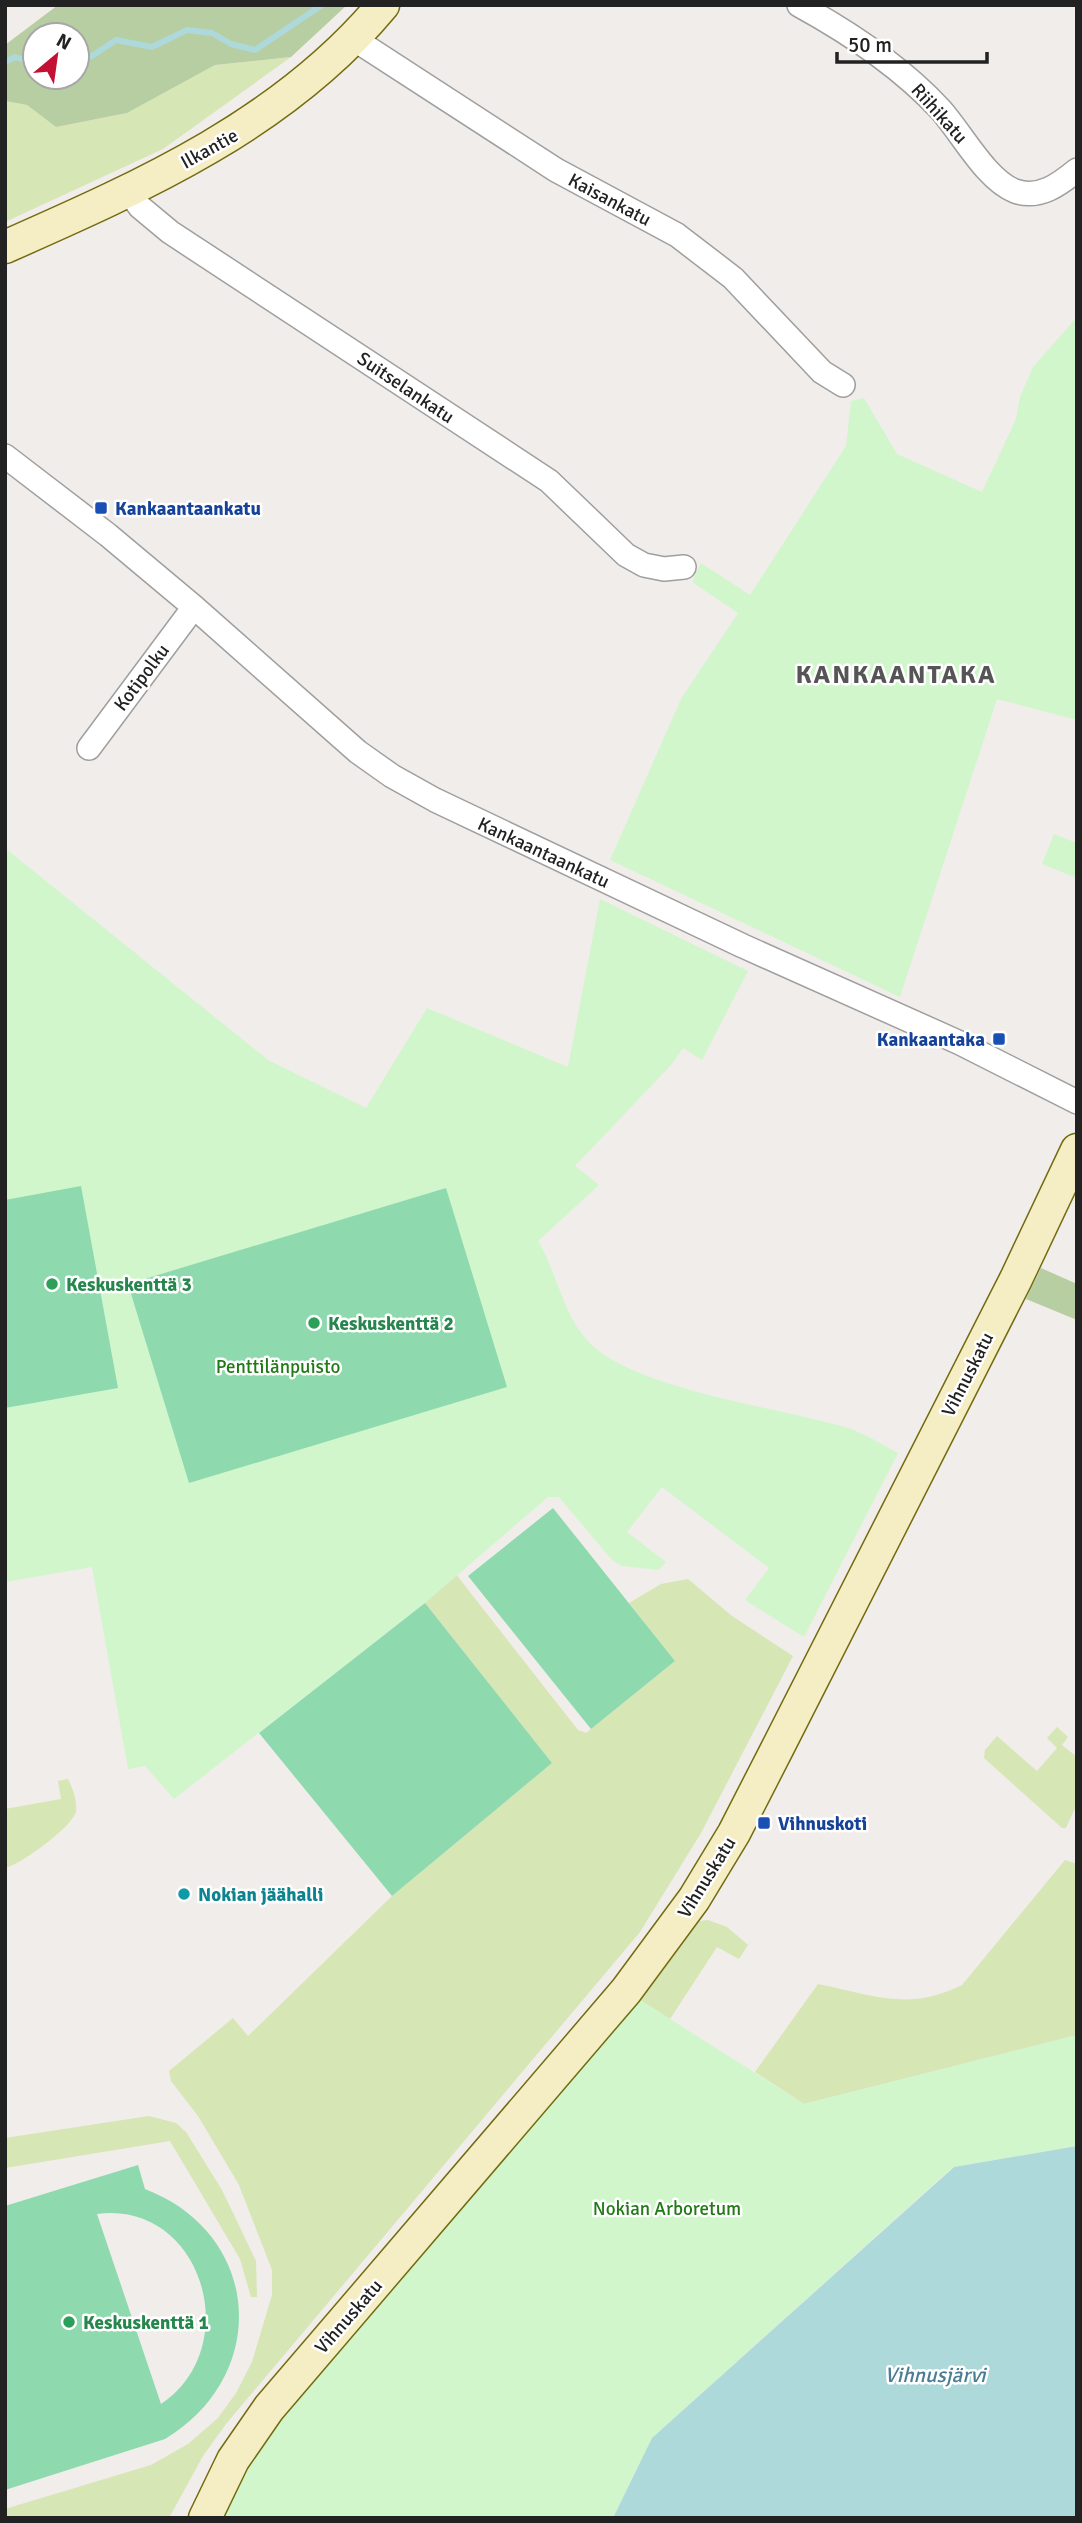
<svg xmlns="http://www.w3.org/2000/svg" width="1082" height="2523" font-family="Signika,sans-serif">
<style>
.grass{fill:#d6e6b5}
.forest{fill:#b7cda2;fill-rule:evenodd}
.park{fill:#d1f6cc}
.pitch{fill:#8fd9ae;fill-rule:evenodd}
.water{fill:#aed9db}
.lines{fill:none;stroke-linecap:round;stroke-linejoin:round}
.stream{stroke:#aed9db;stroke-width:6}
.street-casing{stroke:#9f9f9f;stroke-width:26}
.secondary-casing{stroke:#736b0f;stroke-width:35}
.street{stroke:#fff;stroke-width:23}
.secondary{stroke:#f5eec4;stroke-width:32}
.transit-dot{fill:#1a4fb4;stroke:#fff;stroke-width:2.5}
.leisure-dot{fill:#2e9e5b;stroke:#fff;stroke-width:2.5}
.culture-dot{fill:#0f9aa8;stroke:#fff;stroke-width:2.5}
.labels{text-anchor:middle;stroke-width:5;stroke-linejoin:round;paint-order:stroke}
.street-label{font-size:19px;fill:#222;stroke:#fff}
.transit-label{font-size:19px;font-weight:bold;fill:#164399;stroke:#fff;text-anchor:start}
.leisure-label{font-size:19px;font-weight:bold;fill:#27864d;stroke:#fff;text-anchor:start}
.park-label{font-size:19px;fill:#207a16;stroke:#fff}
.culture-label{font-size:19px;font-weight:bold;fill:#0d838f;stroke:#fff;text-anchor:start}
.water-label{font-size:21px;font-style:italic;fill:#4b7d94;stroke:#fff}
.district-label{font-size:26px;font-weight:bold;letter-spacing:2px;fill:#555;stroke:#fff}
</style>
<rect width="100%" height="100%" fill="#f1edea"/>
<path class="grass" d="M291,57L163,149L5,222V101L27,105L56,127L127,113L215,65Z
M455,1573L578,1730L586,1733L675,1661L629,1603L661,1584L688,1579L732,1616L793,1656L701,1833L640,1932L226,2424L203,2456L169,2518H5V2509L151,2465L188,2444L218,2418L236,2393L252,2362L272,2295V2270L239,2185L198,2116L171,2081L169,2071L233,2018L248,2036L392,1896L552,1763L425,1603Z
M1057,1727L1068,1737L1062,1745L1077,1757V1804L1066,1828H1062L984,1758L985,1750L997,1736L1037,1771L1057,1748L1047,1738Z
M68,1779C73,1789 77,1800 76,1811C74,1826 20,1865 5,1868V1809L61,1799L58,1781Z
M1065,1860L1077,1864V2035L804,2104L755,2072L818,1984C873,1995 908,2012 962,1985Z
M708,1920L727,1927L748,1945L739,1959L717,1947L670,2019L637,1998L692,1928L700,1921Z
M149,2116L176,2123L186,2132L222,2190L256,2261L257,2297H251L240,2259L170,2141L5,2168V2138Z"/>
<path class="forest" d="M58,5H347L291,57L215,65L127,113L56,127L27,105L5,101V45ZM35,35H77V77H35Z
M1041,1268L1077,1284V1320L1026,1299Z"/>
<path class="park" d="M1077,317V720L997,699L900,997L610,860L681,699L738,613L692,582L701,563L750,595L846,446L851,401L864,398L897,454L982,492L1016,419L1020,397L1033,367Z
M1054,834L1077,843V878L1042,864Z
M5,848L268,1060L366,1108L427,1008L568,1067L600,899L748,971L702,1060L683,1048L672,1064L575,1166L599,1185L538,1241C557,1272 562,1312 587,1340C631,1390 784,1408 851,1429C867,1435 883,1445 898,1453L804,1637L745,1600L769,1568L662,1487L627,1532L666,1562L659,1570L622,1566L612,1560L559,1497H548L425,1603L174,1799L145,1766L128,1769L92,1567L5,1582Z
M637,1998L804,2104L1077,2035V2146L953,2167L652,2438L613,2518H219L249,2454Z"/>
<path class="pitch" d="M81,1186L118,1388L5,1408V1200Z
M446,1188L507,1387L189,1483L128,1284Z
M553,1508L675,1661L591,1729L468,1576Z
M425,1603L552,1763L392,1896L259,1733Z
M138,2165L145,2189C262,2234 271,2375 165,2439L5,2490V2206ZM97,2214C202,2200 246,2347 161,2404Z"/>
<path class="water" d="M1077,2146V2518H613L652,2438L954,2167Z"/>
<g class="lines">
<path class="stream" d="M77,61L92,56L116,40L152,47L187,30L212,33L231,44L255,50L322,5
M5,62L15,57L35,63"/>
<defs>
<path id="street" d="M799,5C850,33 901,67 940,109C961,132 986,180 1015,191C1039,200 1060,184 1077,170
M354,39L556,170L677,235L733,278L822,372L843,385
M129,192L140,207L170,232L549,481L626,555L644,565L664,569L684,567
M5,456L108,535L194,607L358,752L392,776L435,800L743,946L960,1043L1077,1102
M89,748L194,607"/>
<path id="secondary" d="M5,247C143,186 284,124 383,5
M205,2518L233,2460L269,2408L626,1991L694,1899L734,1833L776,1751L1016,1279L1077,1150"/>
</defs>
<use href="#street" class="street-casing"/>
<use href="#secondary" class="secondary-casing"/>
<use href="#street" class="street"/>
<use href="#secondary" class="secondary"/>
</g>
<g class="transit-dot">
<rect x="94" y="501" width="14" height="14" rx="3.5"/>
<rect x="992" y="1032" width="14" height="14" rx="3.5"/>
<rect x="757" y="1816" width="14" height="14" rx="3.5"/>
</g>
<g class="leisure-dot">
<circle cx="52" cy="1284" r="7"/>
<circle cx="314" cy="1323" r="7"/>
<circle cx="69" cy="2322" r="7"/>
</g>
<circle class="culture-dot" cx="184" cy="1894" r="7"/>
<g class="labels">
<g class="street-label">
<text transform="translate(940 113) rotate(48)" y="7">Riihikatu</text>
<text transform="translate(209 148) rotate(-29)" y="7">Ilkantie</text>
<text transform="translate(610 199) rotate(28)" y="7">Kaisankatu</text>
<text transform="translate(406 387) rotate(34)" y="7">Suitselankatu</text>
<text transform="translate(141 677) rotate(-53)" y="7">Kotipolku</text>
<text transform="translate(544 852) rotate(25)" y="7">Kankaantaankatu</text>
<text transform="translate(967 1374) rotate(-63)" y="7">Vihnuskatu</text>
<text transform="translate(706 1877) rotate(-58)" y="7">Vihnuskatu</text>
<text transform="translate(348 2316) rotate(-49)" y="7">Vihnuskatu</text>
</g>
<g class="transit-label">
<text x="115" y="515">Kankaantaankatu</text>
<text x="985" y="1046" text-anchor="end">Kankaantaka</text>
<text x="778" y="1830">Vihnuskoti</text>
</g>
<g class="leisure-label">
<text x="66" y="1291">Keskuskenttä 3</text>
<text x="328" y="1330">Keskuskenttä 2</text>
<text x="83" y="2329">Keskuskenttä 1</text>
</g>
<g class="park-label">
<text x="278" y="1373">Penttilänpuisto</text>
<text x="667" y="2215">Nokian Arboretum</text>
</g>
<g class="culture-label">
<text x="198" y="1901">Nokian jäähalli</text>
</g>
<g class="water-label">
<text x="935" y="2382">Vihnusjärvi</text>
</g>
<g class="district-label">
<text x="896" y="683">KANKAANTAKA</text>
</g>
</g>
<rect width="1082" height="2523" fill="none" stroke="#222222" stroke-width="14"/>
<g transform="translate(56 56) rotate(29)"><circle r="33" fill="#ffffff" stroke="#a7a7a7" stroke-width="2"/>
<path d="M0-5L12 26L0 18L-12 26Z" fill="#c31133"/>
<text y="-10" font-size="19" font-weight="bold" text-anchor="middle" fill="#222222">N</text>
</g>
<path d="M837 52v10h150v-10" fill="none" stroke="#222222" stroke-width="3.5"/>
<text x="848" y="52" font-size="21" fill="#222222" stroke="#ffffff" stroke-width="5" paint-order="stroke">50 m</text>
</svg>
